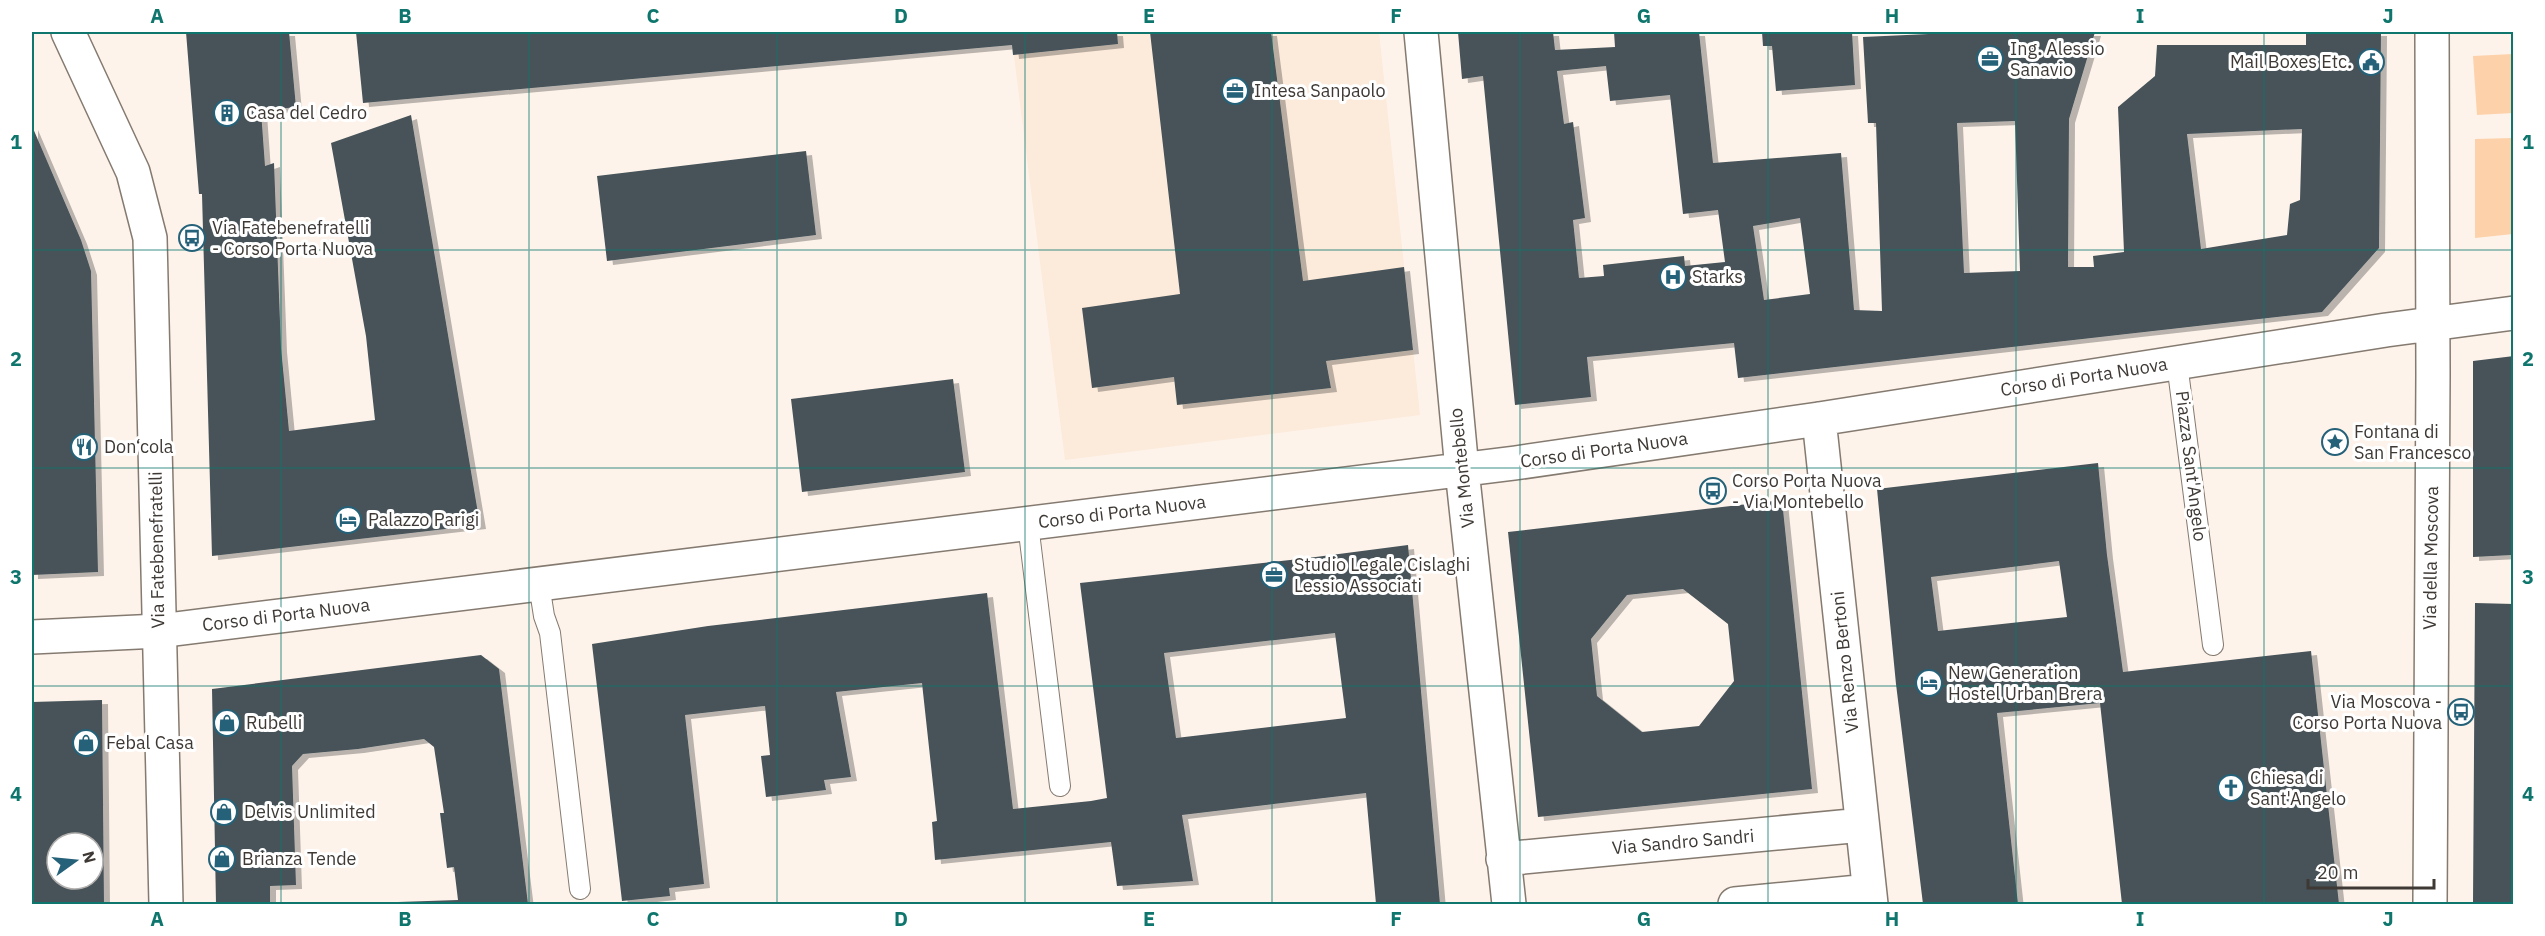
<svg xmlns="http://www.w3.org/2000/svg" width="2545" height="936" font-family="'IBM Plex Sans',sans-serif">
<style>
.built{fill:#fceada}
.green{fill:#fdd1aa}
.building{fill:#465359;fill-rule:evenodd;filter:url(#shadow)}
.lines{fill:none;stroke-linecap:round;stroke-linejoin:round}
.service-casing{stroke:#857a70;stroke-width:22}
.minor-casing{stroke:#857a70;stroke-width:36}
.tertiary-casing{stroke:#857a70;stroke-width:36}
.service{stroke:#fff;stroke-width:20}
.minor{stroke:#fff;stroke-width:33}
.tertiary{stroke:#fff;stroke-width:33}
.grid{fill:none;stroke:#0f766e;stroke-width:1.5;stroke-opacity:0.55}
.labels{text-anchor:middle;stroke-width:6;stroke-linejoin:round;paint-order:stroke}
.poi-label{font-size:18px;fill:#3e3935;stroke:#fff;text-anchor:start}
.street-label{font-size:18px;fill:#3e3935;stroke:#fff}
.neatline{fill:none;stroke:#0f766e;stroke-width:2}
.grid-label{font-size:20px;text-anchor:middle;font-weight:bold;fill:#0f766e}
</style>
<defs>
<filter id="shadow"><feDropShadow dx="6" dy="4" stdDeviation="0" flood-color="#0004"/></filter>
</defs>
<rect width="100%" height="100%" fill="#fdf3ea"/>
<path class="built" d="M1011,32H1379L1420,415L1065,460Z"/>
<path class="green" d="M2513,54V113L2477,115L2473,56Z
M2513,138V234L2475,238V139Z"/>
<path class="building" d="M186,32H289L296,107L261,111L265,166L274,163L281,348L289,431L375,420L366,336L331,143L411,115L480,525L212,556L202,194H199Z
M356,32H1117L1118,44L1013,55L1012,45L363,103Z
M1150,32H1271L1303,281L1404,267L1413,350L1326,361L1331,388L1177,405L1174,377L1092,388L1082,308L1180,294Z
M1458,32H1553L1555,50L1615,47L1614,32H1699L1713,163L1841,153L1854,310L1882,311L1876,123H1868L1863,37L1972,32H2095L2069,119L2068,267H2094L2093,256L2124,252L2118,107L2155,76L2157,45H2306V32H2381L2379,248L2322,312L1738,378L1734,343L1587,357L1591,397L1515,405L1483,76L1462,79ZM1606,66L1610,101L1670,95L1683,214L1718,210L1725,262L1685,266L1684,256L1603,265L1604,276L1579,278L1573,220L1585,218L1573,122L1564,124L1557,71ZM2015,121L2020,271L1964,273L1957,123ZM2302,129L2300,200L2290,204L2287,235L2201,249L2187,134ZM1800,218L1810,294L1764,300L1753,226Z
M1762,32H1852L1855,85L1776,91L1772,46H1763Z
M32,126L81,240L91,271L98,572L32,575Z
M806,151L816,235L607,261L597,176Z
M2514,356L2512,555L2473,557V361Z
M953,379L965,472L802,492L791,399Z
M2098,463L2107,555L2123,672L2311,651L2339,904H2122L2100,703L1997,713L2018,904H1923L1896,684L1877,489ZM2059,561L2067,617L1938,631L1931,577Z
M1782,500L1812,789L1538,817L1508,532ZM1683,589L1728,624L1734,681L1699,726L1642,732L1597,696L1591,639L1627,595Z
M1408,545L1440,904H1376L1366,793L1182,815L1193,881L1117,886L1111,842L935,860L932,822L937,821L922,683L836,692L851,777L824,780L826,790L766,797L761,756L770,755L765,706L685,715L704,884L669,888L670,896L622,901L592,644L708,626L987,593L1013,809L1091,801L1107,798L1080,583L1308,558ZM1335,633L1346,718L1176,738L1164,653Z
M2475,603L2514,604V904H2473Z
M481,655L499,669L528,904H368V903L458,900L454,867L447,868L440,813H444L434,747L424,739L358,749L303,754L292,766L296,885L270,886V904H216L212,689Z
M102,700L104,904H32V702ZM57,843H93V879H57Z"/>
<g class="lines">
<defs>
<path id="service" d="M2177,363L2213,645
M1028,524L1060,786
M539,584L544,616L550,633L580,889"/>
<path id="minor" d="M1421,32L1462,470L1509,904
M1819,419L1871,904
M32,637L159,631L1515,463L1819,419L2386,330L2514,313
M1503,859L1862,825
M1735,904L1869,891
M2430,904L2433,374L2432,32"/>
<path id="tertiary" d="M68,32L133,172L150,238L166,904"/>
</defs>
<use href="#service" class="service-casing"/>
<use href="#minor" class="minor-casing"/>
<use href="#tertiary" class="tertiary-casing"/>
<use href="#service" class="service"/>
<use href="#minor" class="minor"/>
<use href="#tertiary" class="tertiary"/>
</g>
<path class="grid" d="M281,32V904M529,32V904M777,32V904M1025,32V904M1272,32V904M1520,32V904M1768,32V904M2016,32V904M2264,32V904M32,250H2514M32,468H2514M32,686H2514"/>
<defs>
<symbol id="office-ring" viewBox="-11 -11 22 22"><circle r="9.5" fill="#fff" stroke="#256178" stroke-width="1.5"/><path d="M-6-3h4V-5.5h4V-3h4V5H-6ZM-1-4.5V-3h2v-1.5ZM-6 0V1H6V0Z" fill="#256178"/></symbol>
<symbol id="civic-ring" viewBox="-11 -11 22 22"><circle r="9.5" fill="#fff" stroke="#256178" stroke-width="1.5"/><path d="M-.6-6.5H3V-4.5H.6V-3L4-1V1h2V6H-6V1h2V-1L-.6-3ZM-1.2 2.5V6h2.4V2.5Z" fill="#256178"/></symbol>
<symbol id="building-ring" viewBox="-11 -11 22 22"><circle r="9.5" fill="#fff" stroke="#256178" stroke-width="1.5"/><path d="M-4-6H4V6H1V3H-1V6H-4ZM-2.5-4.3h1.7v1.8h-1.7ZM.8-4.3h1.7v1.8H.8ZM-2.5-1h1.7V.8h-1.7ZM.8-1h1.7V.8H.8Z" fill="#256178"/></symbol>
<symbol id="bus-ring" viewBox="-11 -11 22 22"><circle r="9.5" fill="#fff" stroke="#256178" stroke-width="1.5"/><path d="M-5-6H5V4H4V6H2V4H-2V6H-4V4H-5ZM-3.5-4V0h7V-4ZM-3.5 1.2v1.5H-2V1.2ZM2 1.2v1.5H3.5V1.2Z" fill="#256178"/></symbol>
<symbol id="hospital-ring" viewBox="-11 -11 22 22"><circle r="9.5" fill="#fff" stroke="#256178" stroke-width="1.5"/><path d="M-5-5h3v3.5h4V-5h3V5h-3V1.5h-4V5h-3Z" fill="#256178"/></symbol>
<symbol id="sight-ring" viewBox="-11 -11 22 22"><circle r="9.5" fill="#fff" stroke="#256178" stroke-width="1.5"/><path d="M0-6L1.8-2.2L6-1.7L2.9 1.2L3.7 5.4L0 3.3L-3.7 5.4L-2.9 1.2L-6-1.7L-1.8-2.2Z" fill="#256178"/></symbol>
<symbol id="restaurant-ring" viewBox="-11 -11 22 22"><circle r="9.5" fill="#fff" stroke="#256178" stroke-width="1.5"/><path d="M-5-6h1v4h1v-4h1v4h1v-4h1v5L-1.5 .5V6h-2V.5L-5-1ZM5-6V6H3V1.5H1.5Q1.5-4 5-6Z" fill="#256178"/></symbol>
<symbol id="hotel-ring" viewBox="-11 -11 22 22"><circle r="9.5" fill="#fff" stroke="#256178" stroke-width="1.5"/><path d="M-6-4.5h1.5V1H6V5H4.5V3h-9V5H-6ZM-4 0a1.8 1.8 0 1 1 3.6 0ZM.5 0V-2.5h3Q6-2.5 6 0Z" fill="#256178"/></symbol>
<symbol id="shop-ring" viewBox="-11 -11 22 22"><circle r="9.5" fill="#fff" stroke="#256178" stroke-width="1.5"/><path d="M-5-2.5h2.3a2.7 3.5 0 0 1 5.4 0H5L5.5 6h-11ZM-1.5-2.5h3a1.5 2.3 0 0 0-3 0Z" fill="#256178"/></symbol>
<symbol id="church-ring" viewBox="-11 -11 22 22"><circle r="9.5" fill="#fff" stroke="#256178" stroke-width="1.5"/><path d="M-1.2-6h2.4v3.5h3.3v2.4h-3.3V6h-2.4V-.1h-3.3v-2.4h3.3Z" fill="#256178"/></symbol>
</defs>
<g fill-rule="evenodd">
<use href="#office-ring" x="1975" y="44" width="30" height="30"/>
<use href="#civic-ring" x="2356" y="47" width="30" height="30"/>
<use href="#office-ring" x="1220" y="76" width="30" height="30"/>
<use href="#building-ring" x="212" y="98" width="30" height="30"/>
<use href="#bus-ring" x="177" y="223" width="30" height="30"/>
<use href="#hospital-ring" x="1658" y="262" width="30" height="30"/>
<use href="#sight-ring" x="2320" y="427" width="30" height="30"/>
<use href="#restaurant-ring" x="69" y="432" width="30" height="30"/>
<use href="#bus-ring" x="1698" y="476" width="30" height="30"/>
<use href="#hotel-ring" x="333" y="505" width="30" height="30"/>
<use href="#office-ring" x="1259" y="560" width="30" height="30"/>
<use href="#hotel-ring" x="1914" y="668" width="30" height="30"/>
<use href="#bus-ring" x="2446" y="697" width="30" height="30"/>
<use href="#shop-ring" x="212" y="708" width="30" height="30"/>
<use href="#shop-ring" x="71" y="728" width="30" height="30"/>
<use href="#church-ring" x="2216" y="773" width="30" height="30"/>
<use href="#shop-ring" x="209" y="797" width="30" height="30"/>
<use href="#shop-ring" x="207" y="844" width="30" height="30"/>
</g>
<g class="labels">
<g class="poi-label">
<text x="2010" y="55">Ing. Alessio<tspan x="2010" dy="21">Sanavio</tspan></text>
<text x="2352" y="68" text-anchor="end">Mail Boxes Etc.</text>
<text x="1254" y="97">Intesa Sanpaolo</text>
<text x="246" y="119">Casa del Cedro</text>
<text x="212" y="234">Via Fatebenefratelli<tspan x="212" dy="21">- Corso Porta Nuova</tspan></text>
<text x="1692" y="283">Starks</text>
<text x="2354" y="438">Fontana di<tspan x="2354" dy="21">San Francesco</tspan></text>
<text x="104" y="453">Don‘cola</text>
<text x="1732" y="487">Corso Porta Nuova<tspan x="1732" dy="21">- Via Montebello</tspan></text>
<text x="368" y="526">Palazzo Parigi</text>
<text x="1294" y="571">Studio Legale Cislaghi<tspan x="1294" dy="21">Lessio Associati</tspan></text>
<text x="1948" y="679">New Generation<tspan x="1948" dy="21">Hostel Urban Brera</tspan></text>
<text x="2442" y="708" text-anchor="end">Via Moscova -<tspan x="2442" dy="21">Corso Porta Nuova</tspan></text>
<text x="246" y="729">Rubelli</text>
<text x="106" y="749">Febal Casa</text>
<text x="2250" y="784">Chiesa di<tspan x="2250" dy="21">Sant'Angelo</tspan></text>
<text x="244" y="818">Delvis Unlimited</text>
<text x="242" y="865">Brianza Tende</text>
</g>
<g class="street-label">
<text transform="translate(2084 377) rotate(-9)" y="6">Corso di Porta Nuova</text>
<text transform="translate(1604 450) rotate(-8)" y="6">Corso di Porta Nuova</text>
<text transform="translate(2191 466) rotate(83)" y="6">Piazza Sant'Angelo</text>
<text transform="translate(1462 468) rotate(-96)" y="6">Via Montebello</text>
<text transform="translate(1122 512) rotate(-7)" y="6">Corso di Porta Nuova</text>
<text transform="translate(157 550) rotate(-91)" y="6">Via Fatebenefratelli</text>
<text transform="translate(2431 558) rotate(-89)" y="6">Via della Moscova</text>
<text transform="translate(286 615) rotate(-7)" y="6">Corso di Porta Nuova</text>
<text transform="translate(1845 662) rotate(-96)" y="6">Via Renzo Bertoni</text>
<text transform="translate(1683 842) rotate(-5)" y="6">Via Sandro Sandri</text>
</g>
</g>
<rect width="2545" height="936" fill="none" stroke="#ffffff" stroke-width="66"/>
<g transform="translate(75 861) rotate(75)"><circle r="28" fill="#ffffff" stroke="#b2b0ae" stroke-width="1.5"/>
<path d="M0-4.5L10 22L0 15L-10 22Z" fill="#256178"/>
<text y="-9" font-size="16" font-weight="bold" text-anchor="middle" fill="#3e3935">N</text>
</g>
<path d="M2308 879v9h126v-9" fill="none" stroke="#3e3935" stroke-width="3"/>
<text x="2317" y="879" font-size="18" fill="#3e3935" stroke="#ffffff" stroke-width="4.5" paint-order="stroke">20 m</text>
<rect x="33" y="33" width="2479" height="870" class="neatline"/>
<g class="grid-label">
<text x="157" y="23">A</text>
<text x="405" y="23">B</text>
<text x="653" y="23">C</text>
<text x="901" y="23">D</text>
<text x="1149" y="23">E</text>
<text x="1396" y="23">F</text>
<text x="1644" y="23">G</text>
<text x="1892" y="23">H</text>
<text x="2140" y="23">I</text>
<text x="2388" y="23">J</text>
<text x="16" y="149">1</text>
<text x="2528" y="149">1</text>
<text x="16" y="366">2</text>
<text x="2528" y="366">2</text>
<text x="16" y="584">3</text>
<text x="2528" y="584">3</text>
<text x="16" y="801">4</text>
<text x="2528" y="801">4</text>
<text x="157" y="926">A</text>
<text x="405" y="926">B</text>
<text x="653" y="926">C</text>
<text x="901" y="926">D</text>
<text x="1149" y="926">E</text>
<text x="1396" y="926">F</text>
<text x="1644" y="926">G</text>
<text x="1892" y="926">H</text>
<text x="2140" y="926">I</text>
<text x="2388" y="926">J</text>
</g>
</svg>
